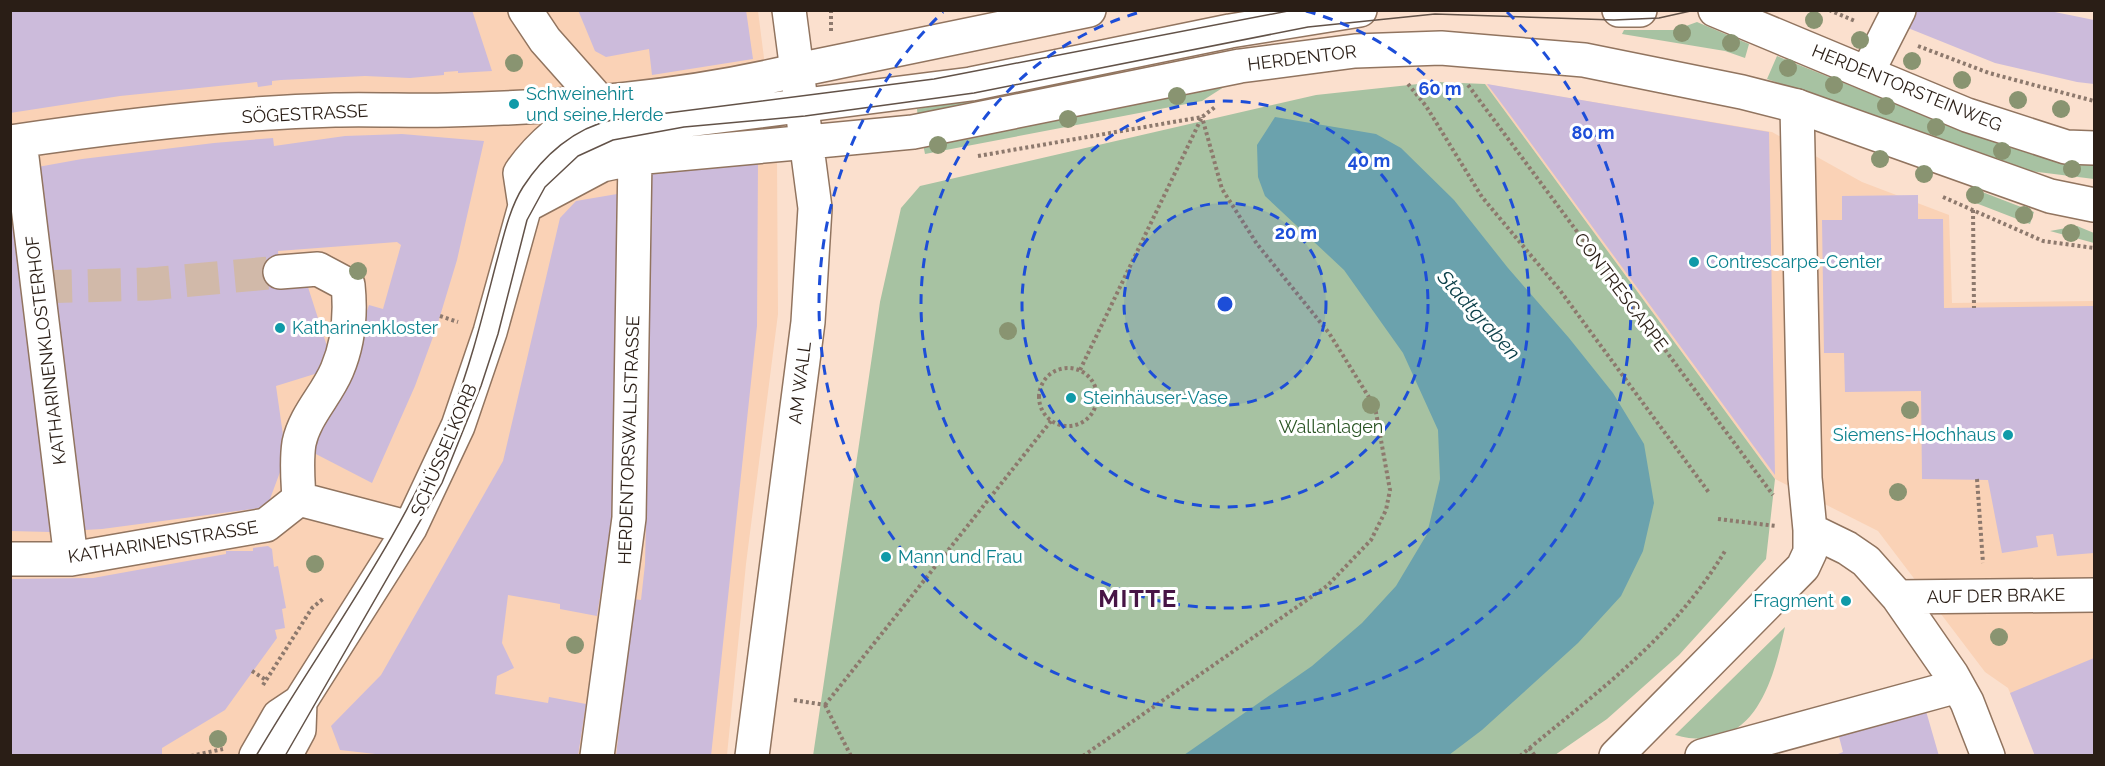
<svg xmlns="http://www.w3.org/2000/svg" width="2105" height="766" font-family="Raleway,sans-serif">
<style>
.built{fill:#fad2b6}
.green{fill:#a7c2a2}
.water{fill:#6ba2ad}
.building{fill:#ccbbdb}
.lines{fill:none;stroke-linecap:round;stroke-linejoin:round}
.minor-tunnel{stroke:#d1b9a9;stroke-width:33;stroke-dasharray:33 16;stroke-linecap:butt}
.minor-casing{stroke:#91745f;stroke-width:36}
.major-casing{stroke:#91745f;stroke-width:36}
.path{stroke:#8d796d;stroke-width:4;stroke-dasharray:3 3;stroke-linecap:butt}
.minor{stroke:#fff;stroke-width:33}
.major{stroke:#fff;stroke-width:33}
.tram{stroke:#625248;stroke-width:1.5}
.tree{fill:#899471}
.ring{fill:none;stroke:#1d4ed8;stroke-width:3;stroke-dasharray:10 8}
.culture-dot{fill:#0f9aa8;stroke:#fff;stroke-width:2}
.labels{text-anchor:middle;stroke-width:6;stroke-linejoin:round;paint-order:stroke}
.street-label{font-size:18px;fill:#2a1e16;stroke:#fff}
.culture-label{font-size:18px;fill:#0d838f;stroke:#fff;text-anchor:start}
.park-label{font-size:18px;fill:#2b5525;stroke:#fff}
.water-label{font-size:20px;font-style:italic;fill:#0d414a;stroke:#fff}
.district-label{font-size:24px;font-weight:bold;letter-spacing:1.5px;fill:#471545;stroke:#fff}
.centre{fill:#1d4ed8;stroke:#fff;stroke-width:3}
.ring-label{font-size:18px;text-anchor:middle;font-weight:bold;fill:#1d4ed8;stroke:#fff;stroke-width:6;stroke-linejoin:round;paint-order:stroke}
</style>
<rect width="100%" height="100%" fill="#fbe0ce"/>
<path class="built" d="M10,11H758L777,160L778,314L746,564L727,755H11Z
M1485,84L1772,132L1862,182L1949,215L1952,303L2094,301V755H2036L2008,688L1985,672L1878,531L1775,479Z"/>
<path class="green" d="M1697,22L1749,44L1745,58L1725,51L1622,34L1624,30H1675Z
M1777,56L1968,133L2094,162V179L2030,171L1767,79Z
M1117,72L1119,78L918,119L917,109Z
M1238,78L1202,101L925,154L922,139Z
M1437,82L1485,84L1775,479L1766,559L1679,655L1607,719L1555,755L813,756L880,302L901,208L920,186L1316,95Z
M1972,188L2034,212L2030,224L1968,200Z
M2077,226L2094,233V243L2050,231Z
M1785,627C1772,687 1752,756 1675,735Z"/>
<path class="water" d="M1275,117L1376,134L1401,148L1454,200L1508,268L1569,338L1613,393L1644,444L1654,503L1643,551L1621,596L1578,643L1482,730L1449,755H1184L1312,666L1362,623L1396,586L1427,534L1440,479L1438,430L1403,353L1344,270L1265,196L1258,177L1257,145Z"/>
<path class="building" d="M10,10H472L492,71L458,73V71L444,72V75L410,78L365,76L281,80L272,81V85L258,87L257,82L248,83L120,96L10,113Z
M578,10H746L753,59L652,75L649,49L606,57L595,51Z
M1906,10H2045L2094,20V84L2077,82L1995,63L1898,24Z
M1487,84L1769,132L1775,475L1505,108Z
M402,134L484,141L457,260L437,326L415,386L372,483L310,451L349,364L369,305L383,309L401,245L397,242L278,251L280,272L307,284L334,368L276,386L286,456L267,507L102,529L50,532L10,531V172L82,159L214,143L273,138L274,146L345,136Z
M758,162L757,326L711,756H616L633,599L641,600L645,564L648,443L644,394L645,175Z
M617,194L621,253L613,516L597,616L560,609V604L508,595L502,643L514,668L497,676L495,694L548,703L549,697L586,704L578,756H393L340,750L331,726L381,675L503,461L560,218L576,201Z
M1918,195V219H1943L1944,308L2094,306V553L2057,556L2053,534L2036,536L2038,547L2002,553L1988,480L1922,479L1921,391L1845,392L1844,353H1824L1822,220H1842V196Z
M268,546L272,549L274,567L278,566L286,608L282,609L285,628L275,630L277,638L225,710L162,748V756H10V579L93,578L226,554V551H253V548Z
M2094,658V756H2035L2010,693Z
M1926,711L1939,756H1833L1843,752L1838,733Z"/>
<g class="lines">
<path class="minor-tunnel" d="M39,287L149,284L280,272"/>
<defs>
<path id="minor" d="M525,10L545,40L600,102
M1619,10H1640
M1867,73L1899,10
M20,141L71,559
M10,142C117,126 227,113 335,110C373,109 410,111 448,110C566,107 684,98 798,70
M525,206C545,167 573,139 617,129L971,84L1230,31L1360,10
M525,206L602,165L635,158L808,142
M280,272L318,269L348,285C351,314 349,342 337,370C326,396 305,415 299,443C296,462 298,480 299,499
M299,499L410,528
M1810,530L1847,548L1866,561L1898,597L1952,675L1967,702L1988,756
M10,559H71L266,525L299,499
M1898,597L2094,595
M256,756L279,716L300,702L410,528L458,426L490,332L525,206L520,173C541,142 569,123 600,102
M285,756L299,730L300,702
M597,756L629,518L635,158
M1616,756L1803,567L1810,552V530L1805,478L1797,106
M1702,756L1958,686"/>
<path id="major" d="M1715,10L1967,115L2066,147L2094,148
M798,70L1089,10
M808,142L913,132L1240,66L1355,51L1441,48L1584,60L1742,92L1797,106L2050,196L2094,205
M752,756L808,322L815,208L789,10"/>
</defs>
<use href="#minor" class="minor-casing"/>
<use href="#major" class="major-casing"/>
<path class="path" d="M1829,10L1855,21
M831,31V10
M1918,46L1989,73L2094,101
M1408,84L1426,106L1482,197L1559,289L1710,494
M1468,85L1773,495
M978,156L1202,117L1215,107
M1943,197L2043,241L2094,248
M1973,210L1974,308
M440,316L458,322
M1039 397a29 29 0 1 1 58 0a29 29 0 1 1-58 0Z
M1080,370L1202,117
M1977,479L1983,563
M1718,519L1776,526
M252,671L266,680
M263,685L312,608L324,598
M794,700L825,705
M825,705L1051,421
M825,705L851,756
M1529,748L1535,756
M191,756L223,749
M1083,756L1327,586L1371,540L1386,510L1390,490L1375,407L1329,333L1257,244L1222,189L1202,117
M1520,756C1598,691 1672,639 1725,551"/>
<use href="#minor" class="minor"/>
<use href="#major" class="major"/>
<path class="tram" d="M256,756C323,642 405,535 452,412C471,364 483,314 496,264C503,239 509,209 523,187C543,156 574,128 612,120L934,79L1293,10
M285,756L442,483L481,386L498,334L527,220L545,187L578,156L613,140L684,127L805,116L974,93L1308,27L1435,14L1614,20L1659,18L1695,10"/>
</g>
<g class="tree">
<circle cx="1814" cy="20" r="9"/>
<circle cx="1682" cy="33" r="9"/>
<circle cx="1860" cy="40" r="9"/>
<circle cx="1731" cy="43" r="9"/>
<circle cx="1912" cy="61" r="9"/>
<circle cx="514" cy="63" r="9"/>
<circle cx="1788" cy="68" r="9"/>
<circle cx="1962" cy="80" r="9"/>
<circle cx="1834" cy="85" r="9"/>
<circle cx="1177" cy="96" r="9"/>
<circle cx="2018" cy="100" r="9"/>
<circle cx="1886" cy="106" r="9"/>
<circle cx="2061" cy="109" r="9"/>
<circle cx="1068" cy="119" r="9"/>
<circle cx="1936" cy="127" r="9"/>
<circle cx="938" cy="145" r="9"/>
<circle cx="2002" cy="151" r="9"/>
<circle cx="1880" cy="159" r="9"/>
<circle cx="2072" cy="169" r="9"/>
<circle cx="1924" cy="174" r="9"/>
<circle cx="1975" cy="195" r="9"/>
<circle cx="2024" cy="215" r="9"/>
<circle cx="2071" cy="233" r="9"/>
<circle cx="358" cy="271" r="9"/>
<circle cx="1008" cy="331" r="9"/>
<circle cx="1371" cy="405" r="9"/>
<circle cx="1910" cy="410" r="9"/>
<circle cx="1898" cy="492" r="9"/>
<circle cx="315" cy="564" r="9"/>
<circle cx="1999" cy="637" r="9"/>
<circle cx="575" cy="645" r="9"/>
<circle cx="218" cy="739" r="9"/>
</g>
<circle cx="1225" cy="304" r="101" fill="#1d4ed8" fill-opacity=".12"/>
<g class="ring">
<circle cx="1225" cy="304" r="101"/>
<circle cx="1225" cy="304" r="203"/>
<path d="M1306 11A304 304 0 1 1 1144 11"/>
<path d="M1507 12A406 406 0 1 1 943 12"/>
</g>
<g class="culture-dot">
<circle cx="514" cy="104" r="6"/>
<circle cx="1694" cy="262" r="6"/>
<circle cx="280" cy="328" r="6"/>
<circle cx="1071" cy="398" r="6"/>
<circle cx="2008" cy="435" r="6"/>
<circle cx="886" cy="557" r="6"/>
<circle cx="1846" cy="601" r="6"/>
</g>
<g class="labels">
<g class="street-label">
<text transform="translate(1302 58) rotate(-7)" y="6">HERDENTOR</text>
<text transform="translate(1907 88) rotate(22)" y="6">HERDENTORSTEINWEG</text>
<text transform="translate(305 114) rotate(-3)" y="6">SÖGESTRASSE</text>
<text transform="translate(1621 292) rotate(53)" y="6">CONTRESCARPE</text>
<text transform="translate(46 350) rotate(-97)" y="6">KATHARINENKLOSTERHOF</text>
<text transform="translate(800 383) rotate(-83)" y="6">AM WALL</text>
<text transform="translate(629 440) rotate(-88)" y="6">HERDENTORSWALLSTRASSE</text>
<text transform="translate(444 450) rotate(-67)" y="6">SCHÜSSELKORB</text>
<text transform="translate(163 542) rotate(-9)" y="6">KATHARINENSTRASSE</text>
<text transform="translate(1996 596) rotate(-1)" y="6">AUF DER BRAKE</text>
</g>
<g class="culture-label">
<text x="526" y="100">Schweinehirt<tspan x="526" dy="21">und seine Herde</tspan></text>
<text x="1706" y="268">Contrescarpe-Center</text>
<text x="292" y="334">Katharinenkloster</text>
<text x="1083" y="404">Steinhäuser-Vase</text>
<text x="1996" y="441" text-anchor="end">Siemens-Hochhaus</text>
<text x="898" y="563">Mann und Frau</text>
<text x="1834" y="607" text-anchor="end">Fragment</text>
</g>
<g class="park-label">
<text x="1331" y="433">Wallanlagen</text>
</g>
<g class="water-label">
<text transform="translate(1479 315) rotate(48)" y="7">Stadtgraben</text>
</g>
<g class="district-label">
<text x="1138" y="607">MITTE</text>
</g>
</g>
<circle cx="1225" cy="304" r="9" class="centre"/>
<g class="ring-label">
<text x="1440" y="95">60 m</text>
<text x="1593" y="139">80 m</text>
<text x="1369" y="167">40 m</text>
<text x="1296" y="239">20 m</text>
</g>
<rect width="2105" height="766" fill="none" stroke="#2a1e16" stroke-width="24"/>
</svg>
